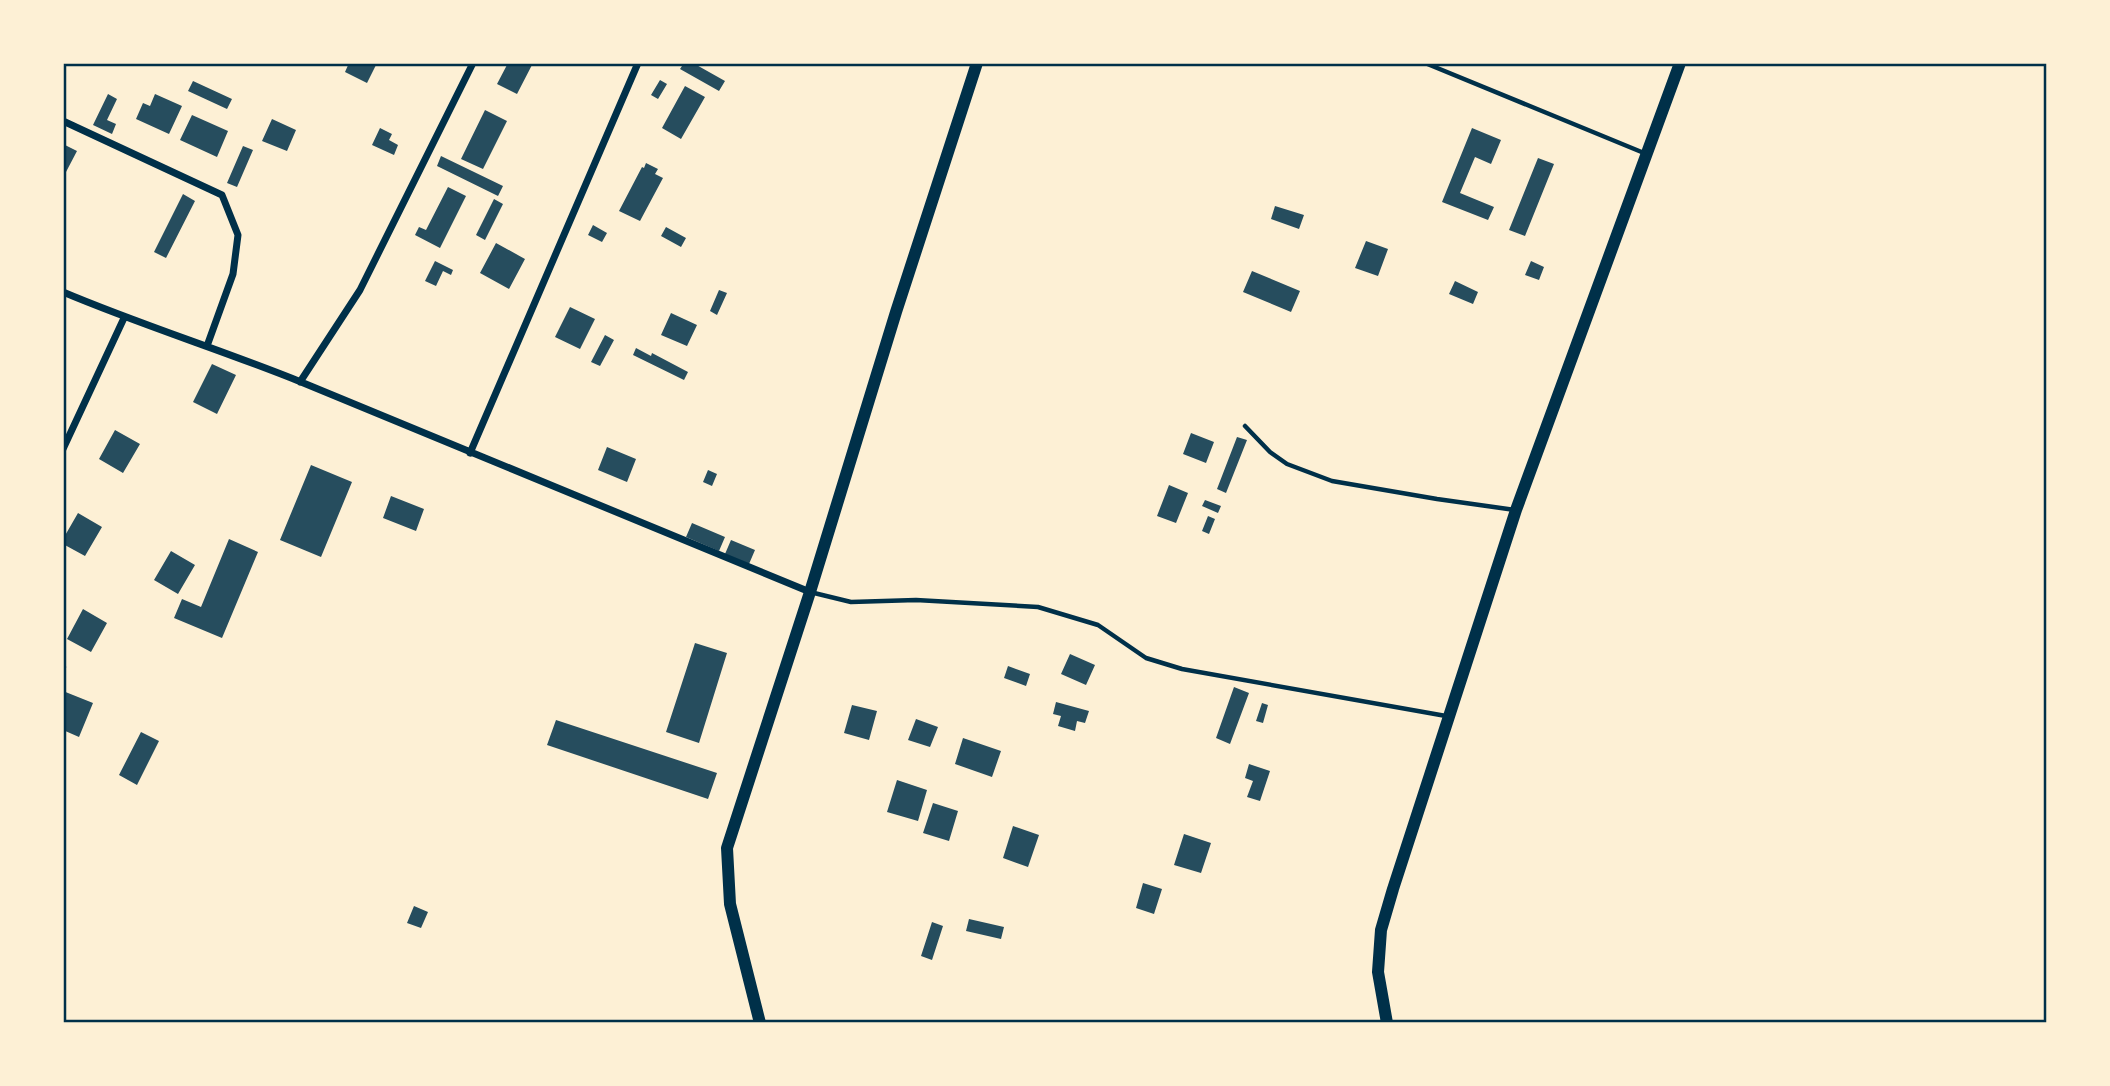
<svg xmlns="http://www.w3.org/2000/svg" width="2110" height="1086" font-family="Commissioner,sans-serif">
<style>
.building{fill:#264d5e}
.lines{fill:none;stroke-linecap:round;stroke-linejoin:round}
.service{stroke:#003049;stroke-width:4.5}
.minor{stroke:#003049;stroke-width:7}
.tertiary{stroke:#003049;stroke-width:12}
.neatline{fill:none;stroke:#003049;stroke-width:2.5}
</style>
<rect width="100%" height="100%" fill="#fdf0d5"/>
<path class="building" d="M349,63H377L367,83L345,72Z
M508,63H533L517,94L497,84Z
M684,63H693L725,81L719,91L680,69Z
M660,80L667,84L658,99L651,95Z
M193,81L232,99L227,109L188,91Z
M685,86L705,97L681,139L662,128Z
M108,94L117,99L107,120L116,124L112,134L93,125Z
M155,94L182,106L169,134L136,119L143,103L150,106Z
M485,110L507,121L483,169L461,159Z
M192,115L228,131L217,157L180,140Z
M272,119L296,130L287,151L262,141Z
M380,128L392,134L389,140L398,145L394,155L372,145Z
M1472,128L1501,140L1491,164L1475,157L1460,193L1494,207L1488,220L1442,202Z
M63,144L77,151L66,172L63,171Z
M243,146L253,150L237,187L227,183Z
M441,156L503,186L498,196L437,166Z
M1538,158L1554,164L1525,236L1509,230Z
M646,163L658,169L655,174L663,178L640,221L619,211L642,167L644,168Z
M448,187L466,196L440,248L415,235L419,227L426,230Z
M183,194L195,201L166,258L154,252Z
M494,199L503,204L485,240L476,235Z
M1275,206L1304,215L1299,229L1271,219Z
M593,225L607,233L602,242L588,235Z
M666,227L686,238L681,247L661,236Z
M1366,241L1388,249L1378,276L1355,268Z
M496,243L525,259L509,289L480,273Z
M435,261L453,270L451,275L443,271L436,286L425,281Z
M1531,261L1544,267L1539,280L1525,275Z
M1252,271L1300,291L1291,312L1243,292Z
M1455,281L1478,292L1473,304L1449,294Z
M719,290L727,293L717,315L710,311Z
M570,307L595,319L580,349L555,337Z
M671,313L697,325L687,346L661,335Z
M605,335L614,340L600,366L591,362Z
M636,348L651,356L652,353L688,372L684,380L633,355Z
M212,364L236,375L217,414L193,402Z
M115,430L140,444L123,473L99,459Z
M1191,433L1214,442L1206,463L1183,454Z
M1237,437L1247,440L1226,493L1217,489Z
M607,447L636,459L627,482L598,470Z
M311,465L352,482L321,557L280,540Z
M708,470L717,474L712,486L703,482Z
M1169,485L1188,493L1176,523L1157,516Z
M391,496L424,509L416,531L383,518Z
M1205,500L1221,506L1218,513L1202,506Z
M78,513L102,527L85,556L63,544V539Z
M1208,516L1215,519L1209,534L1202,531Z
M692,523L725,537L719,551L686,537Z
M229,539L258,552L222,638L174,618L182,599L201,607Z
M731,540L755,550L749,564L725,554Z
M171,551L195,565L178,594L154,580Z
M83,609L107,623L91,652L67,639Z
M695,643L727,653L699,743L666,732Z
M1070,654L1095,665L1086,685L1061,674Z
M1008,666L1030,674L1026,686L1004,678Z
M1234,687L1249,693L1230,744L1216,738Z
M63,691L93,703L79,737L63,730Z
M1056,702L1089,711L1085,723L1077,721L1075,731L1058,726L1061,716L1053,714Z
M1262,703L1268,705L1263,723L1256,721Z
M852,705L877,711L869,740L844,733Z
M916,719L938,727L930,747L908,740Z
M556,720L717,773L708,799L547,745Z
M141,732L159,741L137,785L119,775Z
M963,738L1001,751L992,777L955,764Z
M1249,764L1270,771L1260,801L1247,797L1253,781L1245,778Z
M897,780L927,790L918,821L887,812Z
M933,803L958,811L949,841L923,833Z
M1013,826L1039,835L1028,867L1003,858Z
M1184,834L1211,843L1201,873L1174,865Z
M1143,883L1162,889L1154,914L1136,908Z
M414,906L428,912L421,928L407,923Z
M969,919L1004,927L1001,939L966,931Z
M932,922L943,926L932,960L921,956Z"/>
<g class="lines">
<path class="service" d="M1425,63L1644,153
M1245,426L1270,452L1287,464L1332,481L1437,499L1515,510
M810,592L851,602L916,600L1038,607L1098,625L1146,658L1182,669L1446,716
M63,667H64"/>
<path class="minor" d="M63,121L222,195L238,235L233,274L207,346
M63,292C141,325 222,350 301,382C471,451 640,523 810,592
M300,382L360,290L473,63
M63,449L124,318
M470,453L638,63"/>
<path class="tertiary" d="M760,1023L730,904L727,848L810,592L896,312L977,63
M1387,1023L1378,972L1381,930L1393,889L1516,510L1680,63"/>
</g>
<rect width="2110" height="1086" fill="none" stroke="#fdf0d5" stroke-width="130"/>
<rect x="65" y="65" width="1980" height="956" class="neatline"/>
</svg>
